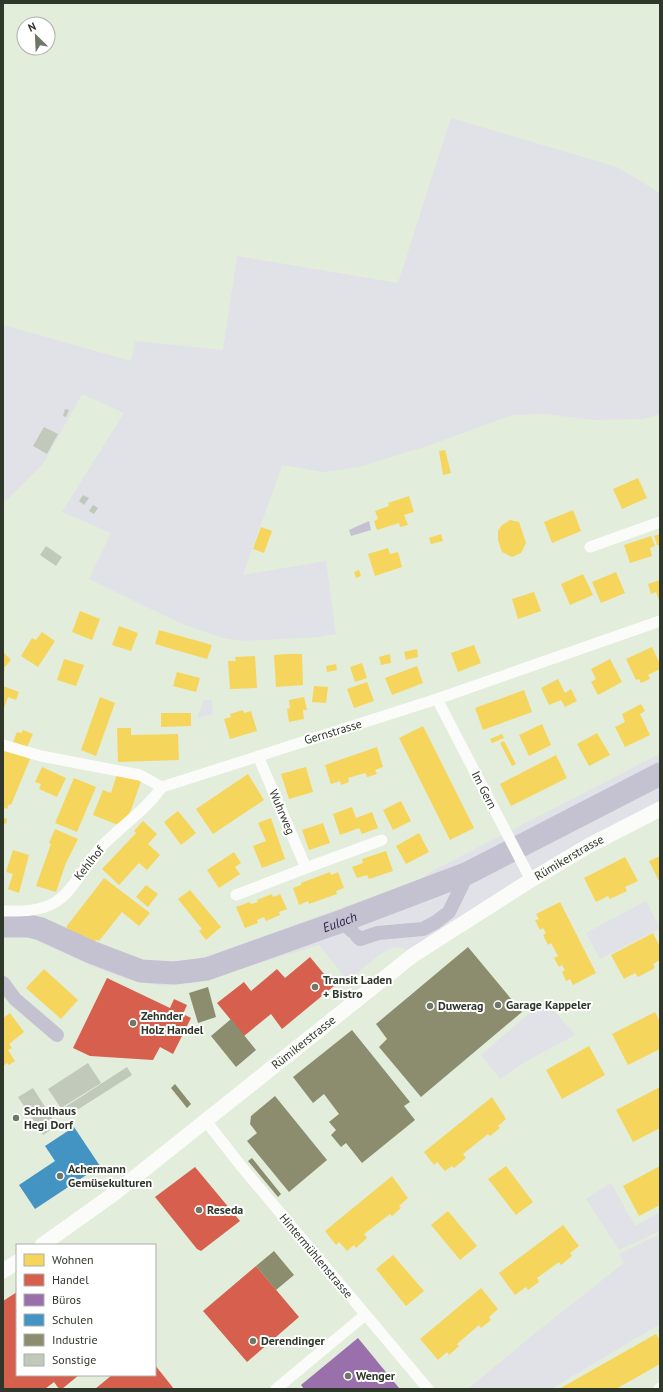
<svg xmlns="http://www.w3.org/2000/svg" width="663" height="1392" font-family="'PT Sans',sans-serif">
<style>
.green{fill:#e1e1e8}
.water{fill:#c4c1d0}
.homes{fill:#f6d55c}
.shops{fill:#d6604d}
.offices{fill:#9970ab}
.schools{fill:#4393c3}
.industry{fill:#8c8c6e}
.lines{fill:none;stroke-linecap:round;stroke-linejoin:round}
.canal{stroke:#c4c1d0;stroke-width:14}
.river{stroke:#c4c1d0;stroke-width:23}
.building{fill:#c1c9ba}
.street{stroke:#fbfcfa;stroke-width:11}
.secondary{stroke:#fbfcfa;stroke-width:15}
.poi-dot{fill:#6e7768;stroke:#fff;stroke-width:1.5}
.labels{text-anchor:middle;stroke-width:4;stroke-linejoin:round;paint-order:stroke}
.street-label{font-size:12px;fill:#2f372a;stroke:#fff}
.poi-label{font-size:12px;font-weight:bold;fill:#2f372a;stroke:#fff;text-anchor:start}
.water-label{font-size:13px;font-style:italic;fill:#31224a;stroke:#fff}
</style>
<rect width="100%" height="100%" fill="#e3eddb"/>
<path class="green" d="M451,118L617,167L660,193V414L643,419L593,420L545,414L512,415L430,445L359,467L323,472L282,465L243,575L326,561L336,634L318,637L243,641L223,638L182,624L89,579L111,533L62,512L124,413L82,394L43,464L3,504V325L131,361L135,341L223,350L237,256L398,283Z
M204,700H212L213,714L197,718Z
M660,754V809L412,956C408,951 404,947 397,947C384,948 358,973 348,981L319,945L194,983L162,986L130,980L101,970L37,941L38,935L3,934V921L41,923L93,945L134,958L163,962L190,961L217,953L421,879L434,870Z
M646,901L660,928L600,959L586,933Z
M545,1000L575,1035L528,1060L500,1079L481,1055Z
M611,1183L635,1226L660,1212V1231L619,1250L586,1199Z
M660,1234V1324L551,1389H468L534,1334L624,1263L619,1254Z"/>
<path class="water" d="M369,521L371,530L351,536L349,530Z"/>
<path class="homes" d="M445,450L451,473L443,475L439,451Z
M638,478L647,498L622,509L613,489Z
M409,496L414,512L404,515L408,525L400,527L399,523L377,530L374,521L378,519L375,511L389,506L388,503Z
M573,510L581,531L552,543L544,522Z
M510,520L519,522L526,543L521,553L512,557L502,552L498,540V531L502,525Z
M261,527L272,531L264,553L253,549Z
M441,534L443,541L431,544L429,538Z
M660,534V545H657L654,536Z
M651,536L655,546L650,548L652,556L630,563L624,545Z
M388,548L390,554L398,552L402,567L375,576L368,554Z
M359,570L361,576L356,578L354,572Z
M616,572L625,593L601,603L592,582Z
M583,574L593,595L570,605L561,584Z
M660,580V603L656,592L651,594L648,584Z
M534,592L541,611L518,619L512,599Z
M80,611L100,619L92,640L72,632Z
M119,626L138,633L131,651L112,645Z
M159,630L212,645L207,659L155,644Z
M42,632L55,641L38,667L21,656L32,638L36,640Z
M474,645L481,663L458,672L451,653Z
M652,647L660,664V669L648,675L650,679L641,683L639,679L636,680L626,659Z
M417,649L418,657L406,660L404,652Z
M3,652L11,660L4,668L5,670L3,672Z
M288,654H302L303,685L276,687L274,655Z
M390,654L391,663L381,665L379,657Z
M255,656L257,688L230,689L228,661H236L235,657Z
M64,659L84,665L76,686L57,680Z
M610,659L622,682L598,695L591,682L596,679L591,669Z
M362,663L367,678L355,682L350,667Z
M336,664L337,670L327,672L326,666Z
M417,666L423,683L392,695L385,678Z
M177,672L200,678L196,692L173,686Z
M558,679L565,693L571,689L577,701L565,707L561,700L549,705L541,688Z
M367,682L374,701L354,708L347,689Z
M3,686L19,692L16,700L8,697L3,711Z
M314,686L328,687L326,703L312,702Z
M524,690L532,712L483,730L475,708Z
M100,697L115,703L96,756L81,750Z
M304,697L307,710H303L304,719L289,722L287,709L290,708L289,700Z
M641,704L645,711L640,714L650,735L625,747L615,727L625,722L622,714Z
M243,710L244,713L251,711L257,731L230,739L224,719L231,717L230,714Z
M161,713H191V726L161,727Z
M542,724L551,745L529,756L519,735Z
M423,726L474,828L450,840L399,738Z
M117,728H131V735L178,734L179,760L118,762Z
M23,730L33,734L27,747L13,742L17,732L21,733Z
M597,733L610,755L589,766L577,744Z
M502,734L504,738L492,743L490,739Z
M504,741L516,764L512,766L500,743Z
M377,747L383,767L375,770L377,774L367,777L365,773L348,778L349,782L341,785L340,781L331,784L325,765Z
M3,748L30,759L11,805L9,804L7,809L3,807Z
M556,755L567,778L511,806L500,784Z
M42,767L66,778L57,797L39,789L41,784L35,782Z
M306,767L313,792L289,799L281,774Z
M117,774L141,781L131,810L123,827L93,815L103,790L111,793Z
M248,774L264,800L213,834L196,809Z
M74,778L96,787L77,832L55,823Z
M401,801L411,821L393,830L383,810Z
M352,807L356,818L372,812L378,828L362,834L359,828L340,835L333,814Z
M178,811L196,833L181,845L164,822Z
M3,818L7,819L6,824L3,823Z
M271,818L285,859L262,868L253,846L266,841L258,823Z
M143,821L157,834L148,844L160,855L147,870L139,863L119,885L102,869L136,833L134,831Z
M323,823L330,843L309,850L302,830Z
M55,829L78,839L66,863L56,892L36,886L51,844L49,843Z
M419,833L429,852L406,864L396,846Z
M13,850L29,855L19,893L8,889L13,874L6,872Z
M386,851L393,871L369,879L367,875L357,878L352,867L363,863L362,859Z
M234,852L241,863L235,867L240,874L219,888L207,870Z
M660,856V883L649,861Z
M625,857L638,881L625,887L627,891L610,899L608,896L596,902L584,878Z
M330,872L331,875L338,872L344,888L336,891L337,894L309,904L308,901L299,905L293,888L301,885V883Z
M104,878L150,913L139,926L122,912L99,941L96,940L94,943L84,936L81,939L66,927Z
M146,885L158,894L148,907L136,897Z
M190,890L221,927L206,940L199,931L202,929L178,899Z
M272,894L273,897L280,894L287,909L279,912L280,915L266,921L264,917L257,920L258,923L245,928L236,907L250,902L251,904L258,902L257,900Z
M560,902L596,973L573,985L570,979L566,981L562,972L565,970L562,965L559,967L554,958L558,956L551,943L548,945L543,935L546,933L543,928L540,930L535,920L539,919L536,914Z
M653,933L660,947V960L653,964L655,968L638,977L635,973L624,979L611,955Z
M44,969L78,1000L61,1019L26,988Z
M655,1012L660,1022V1049L628,1065L612,1034Z
M10,1013L24,1032L9,1044L12,1048L8,1050L15,1061L9,1065L7,1063L3,1066V1018Z
M589,1046L605,1075L562,1099L546,1070Z
M660,1087V1128L633,1142L616,1110Z
M492,1097L506,1119L498,1126L500,1128L490,1136L488,1134L463,1154L466,1158L454,1168L452,1166L445,1171L437,1162L434,1165L424,1152Z
M506,1166L533,1202L516,1215L488,1179Z
M660,1166V1205L639,1216L623,1186Z
M392,1176L408,1198L399,1206L401,1208L392,1216L390,1214L364,1234L367,1238L356,1248L354,1245L347,1251L339,1242L336,1245L325,1231Z
M448,1211L477,1246L460,1260L431,1225Z
M563,1225L579,1246L570,1253L572,1256L561,1265L559,1262L537,1278L539,1282L528,1290L526,1287L515,1295L499,1273Z
M393,1255L424,1291L406,1306L376,1269Z
M481,1288L498,1309L489,1317L491,1320L481,1328L479,1325L457,1344L459,1346L449,1355L447,1352L438,1360L420,1339Z
M656,1334L660,1340V1364L616,1389H559Z"/>
<path class="shops" d="M310,957L334,986L282,1029L271,1014L244,1036L217,1003L244,982L251,991L277,969L285,978Z
M107,978L170,1008L174,999L187,1005L183,1014L191,1018L173,1054L160,1047L153,1060L90,1056L73,1048Z
M195,1167L240,1221L201,1251L197,1249L155,1197Z
M256,1266L299,1317L247,1362L203,1311Z
M17,1292V1375H79L62,1389H59L54,1382L45,1389H5L3,1387V1301Z
M155,1365L174,1389H95L112,1375H155Z"/>
<path class="offices" d="M358,1338L399,1388L398,1389H304L301,1385Z"/>
<path class="schools" d="M74,1127L100,1166L35,1209L19,1185L55,1161L45,1146Z"/>
<path class="industry" d="M468,947L522,1012L421,1097L379,1047L387,1039L376,1024Z
M208,987L216,1017L198,1023L189,993Z
M231,1019L256,1050L236,1067L211,1036Z
M352,1030L410,1102L404,1106L415,1120L362,1163L346,1143L341,1147L331,1135L336,1130L329,1122L339,1114L324,1094L313,1103L293,1077Z
M175,1084L191,1104L187,1108L171,1088Z
M275,1096L327,1160L289,1192L247,1141L257,1133L250,1124L251,1116Z
M252,1158L281,1194L278,1197L248,1161Z
M274,1251L294,1275L276,1290L256,1266Z"/>
<g class="lines">
<path class="canal" d="M342,921L352,931
M357,936L360,939L378,933L423,929L436,922L449,912L468,873
M3,983L15,999L57,1035"/>
<path class="river" id="s1" d="M3,926H29L41,929L91,952L141,971L174,973L207,969L342,921L468,873L660,774"/>
</g>
<path class="building" d="M65,409L69,410L66,417L63,416Z
M44,427L58,434L47,454L33,446Z
M83,495L89,498L84,505L79,501Z
M93,505L98,508L94,514L89,511Z
M46,546L62,557L56,566L40,555Z
M88,1063L101,1083L61,1108L48,1089Z
M127,1067L132,1075L66,1117L62,1109Z
M33,1088L57,1126L43,1135L18,1097Z"/>
<g class="lines">
<path class="street" d="M590,547L660,522
M437,699L531,880
M3,745L41,756L140,775L162,787
M162,787L437,699L660,621
M306,868L382,840
M236,895L306,868L258,756
M3,911C20,911 38,912 54,903C73,892 86,864 101,847C121,826 145,811 162,787
M206,1121L241,1166L428,1389
M276,1389L365,1315
M659,1389L660,1388"/>
<g class="secondary">
<path id="s2" d="M42,1245L115,1193L412,956L531,880L588,846L660,809"/>
<path d="M3,1271L17,1262"/>
</g>
</g>
<g class="poi-dot">
<circle cx="315" cy="987" r="4"/>
<circle cx="498" cy="1005" r="4"/>
<circle cx="430" cy="1006" r="4"/>
<circle cx="133" cy="1023" r="4"/>
<circle cx="16" cy="1118" r="4"/>
<circle cx="60" cy="1176" r="4"/>
<circle cx="199" cy="1210" r="4"/>
<circle cx="253" cy="1341" r="4"/>
<circle cx="348" cy="1376" r="4"/>
</g>
<g class="labels">
<g class="street-label">
<text transform="translate(333 732) rotate(-17)" y="4">Gernstrasse</text>
<text transform="translate(484 790) rotate(63)" y="4">Im Gern</text>
<text transform="translate(282 812) rotate(67)" y="4">Wuhrweg</text>
<text dy="4" stroke="none"><textPath href="#s2" startOffset="655">Rümikerstrasse</textPath></text>
<text transform="translate(89 863) rotate(-51)" y="4">Kehlhof</text>
<text dy="4" stroke="none"><textPath href="#s2" startOffset="331">Rümikerstrasse</textPath></text>
<text transform="translate(316 1256) rotate(50)" y="4">Hintermühlenstrasse</text>
</g>
<g class="poi-label">
<text x="323" y="984">Transit Laden<tspan x="323" dy="14">+ Bistro</tspan></text>
<text x="506" y="1009">Garage Kappeler</text>
<text x="438" y="1010">Duwerag</text>
<text x="141" y="1020">Zehnder<tspan x="141" dy="14">Holz Handel</tspan></text>
<text x="24" y="1115">Schulhaus<tspan x="24" dy="14">Hegi Dorf</tspan></text>
<text x="68" y="1173">Achermann<tspan x="68" dy="14">Gemüsekulturen</tspan></text>
<text x="207" y="1214">Reseda</text>
<text x="261" y="1345">Derendinger</text>
<text x="356" y="1380">Wenger</text>
</g>
<g class="water-label">
<text dy="5" stroke="none"><textPath href="#s1" startOffset="354">Eulach</textPath></text>
</g>
</g>
<rect width="663" height="1392" fill="none" stroke="#2f372a" stroke-width="8"/>
<rect x="16" y="1244" width="140" height="132" fill="#ffffff" stroke="#acafaa"/>
<rect x="24" y="1254" width="20" height="12" fill="#f6d55c" stroke="#acafaa"/>
<text x="52" y="1264" font-size="12" fill="#2f372a">Wohnen</text>
<rect x="24" y="1274" width="20" height="12" fill="#d6604d" stroke="#acafaa"/>
<text x="52" y="1284" font-size="12" fill="#2f372a">Handel</text>
<rect x="24" y="1294" width="20" height="12" fill="#9970ab" stroke="#acafaa"/>
<text x="52" y="1304" font-size="12" fill="#2f372a">Büros</text>
<rect x="24" y="1314" width="20" height="12" fill="#4393c3" stroke="#acafaa"/>
<text x="52" y="1324" font-size="12" fill="#2f372a">Schulen</text>
<rect x="24" y="1334" width="20" height="12" fill="#8c8c6e" stroke="#acafaa"/>
<text x="52" y="1344" font-size="12" fill="#2f372a">Industrie</text>
<rect x="24" y="1354" width="20" height="12" fill="#c1c9ba" stroke="#acafaa"/>
<text x="52" y="1364" font-size="12" fill="#2f372a">Sonstige</text>
<g transform="translate(36 36) rotate(336)"><circle r="19" fill="#ffffff" stroke="#acafaa"/>
<path d="M0-3L7 15L0 10L-7 15Z" fill="#6e7768"/>
<text y="-6" font-size="11" font-weight="bold" text-anchor="middle" fill="#2f372a">N</text>
</g>
</svg>
